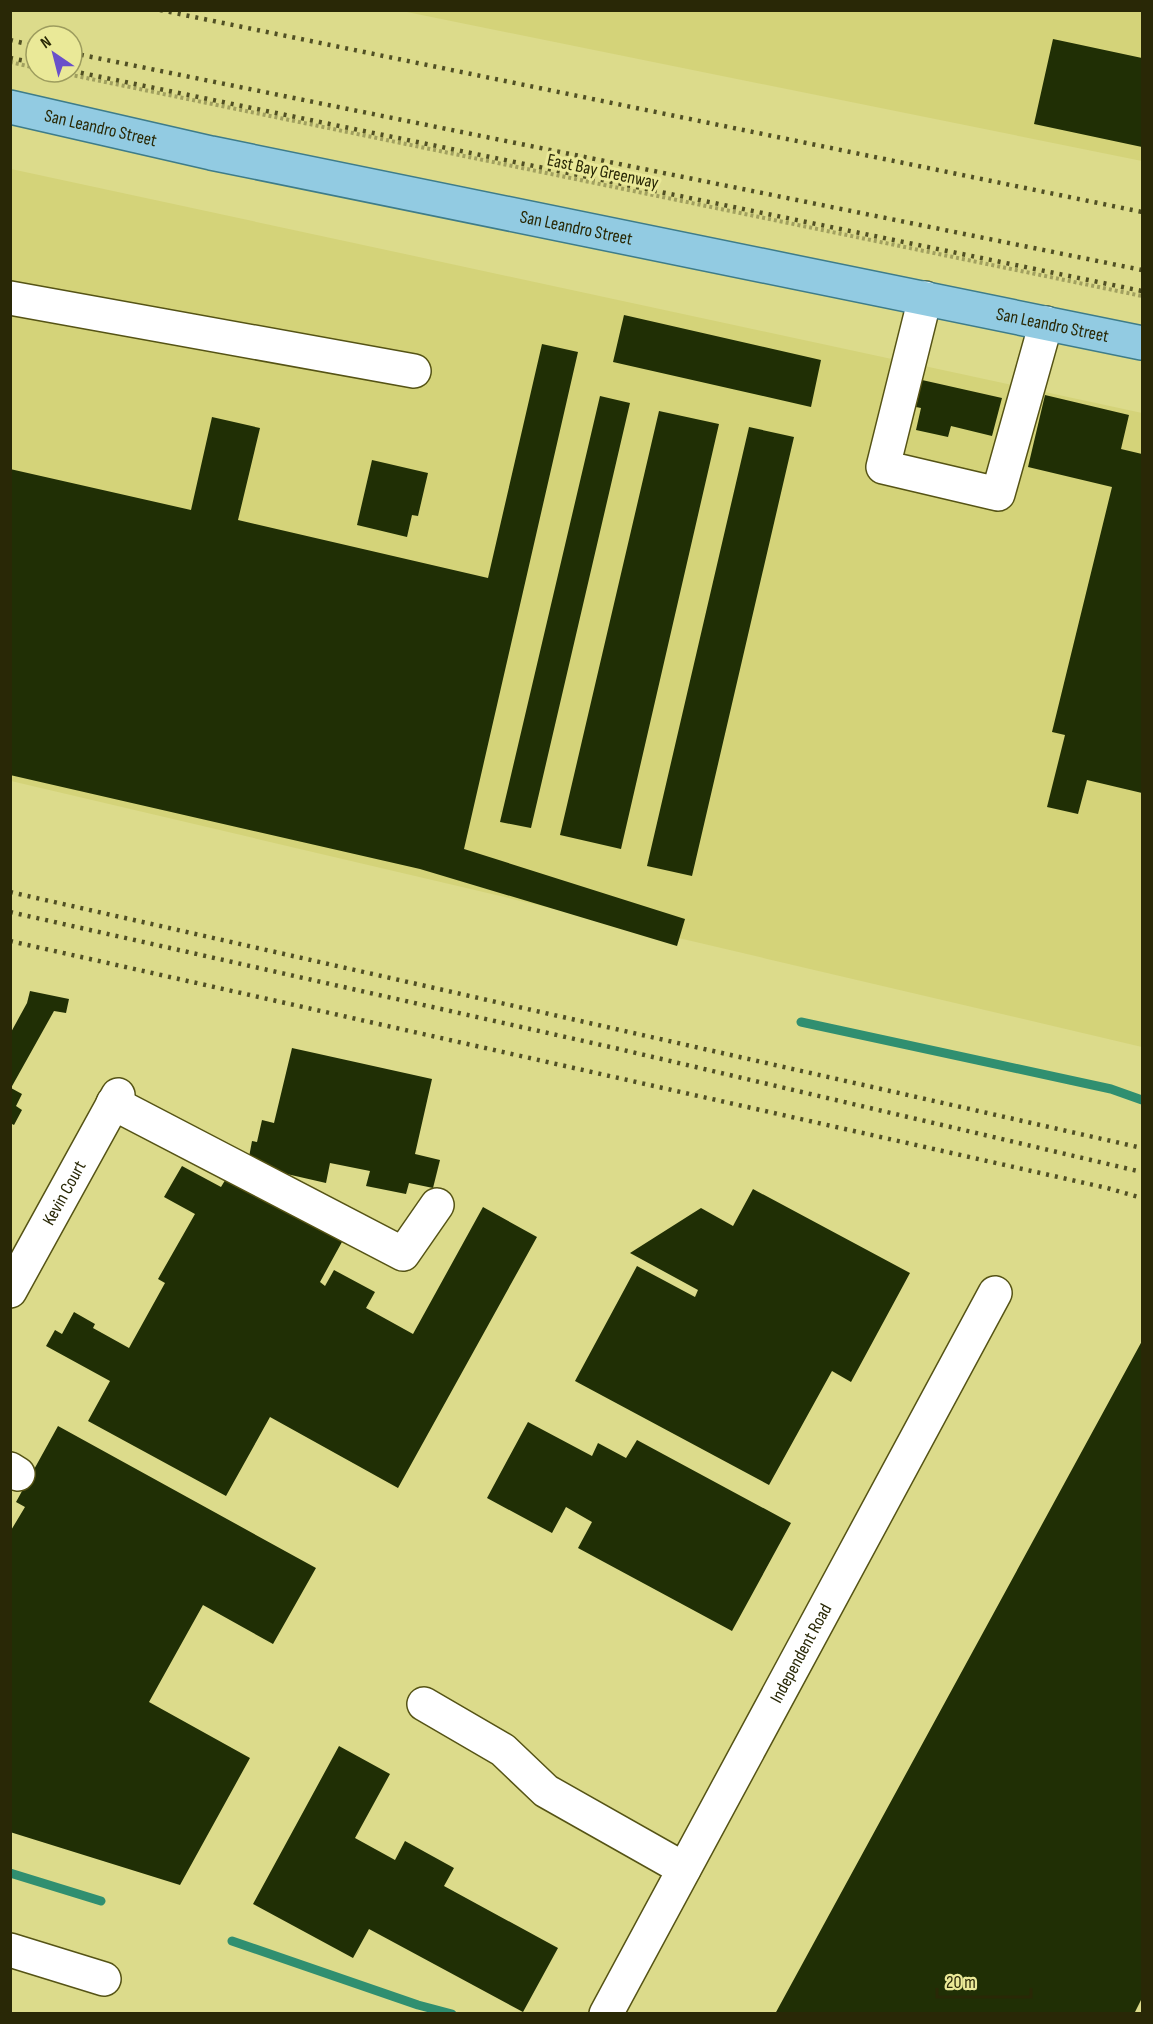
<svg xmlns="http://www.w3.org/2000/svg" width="1153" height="2024" font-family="'Sofia Sans Condensed',sans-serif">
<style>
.built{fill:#d4d379}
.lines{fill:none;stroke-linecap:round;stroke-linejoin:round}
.stream{stroke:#308f70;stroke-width:9}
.building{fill:#202f05}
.minor-casing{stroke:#555315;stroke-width:36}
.major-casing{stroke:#3e7c89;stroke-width:36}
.path{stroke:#a1a05f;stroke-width:4;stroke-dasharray:3 3;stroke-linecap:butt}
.minor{stroke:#fff;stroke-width:33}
.major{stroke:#92cbe2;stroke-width:33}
.rail{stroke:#515024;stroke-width:4.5;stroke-dasharray:3 6;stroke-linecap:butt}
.labels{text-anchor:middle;stroke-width:6;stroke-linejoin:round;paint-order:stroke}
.street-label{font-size:18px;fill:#292806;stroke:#eae998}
</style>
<rect width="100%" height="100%" fill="#dcdb8b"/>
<path class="built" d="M402,11H1142V161Z
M11,169L1142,413V1047L11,781Z"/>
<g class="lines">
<path class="stream" d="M801,1022L1111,1089L1142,1100
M10,1873L101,1901
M232,1941L418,2005L452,2014"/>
</g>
<path class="building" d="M1053,39L1142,58V147L1034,124Z
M624,315L821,360L811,407L613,362Z
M542,344L578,352L464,849L685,919L677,946L420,869L10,775V469L191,510L212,417L260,428L238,520L488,578Z
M922,380L1002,398L992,436L951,426L948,437L916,430L921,408L916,407Z
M1045,395L1129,415L1121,449L1142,454V793L1087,780L1078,814L1047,807L1065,735L1052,732L1112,487L1028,467Z
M600,396L630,403L531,828L500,822Z
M659,411L719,424L621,849L560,835Z
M749,427L794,437L692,876L647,866Z
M372,460L428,473L418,516L412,515L407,537L357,525Z
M30,991L69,999L66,1013L54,1011L11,1088L22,1094L16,1106L22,1110L14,1125L10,1123V1034L27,1003Z
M292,1048L432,1079L415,1154L440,1160L433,1188L409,1183L406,1194L366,1186L370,1171L330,1163L326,1183L252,1166L253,1157H249L252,1141L257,1142L262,1120L274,1123Z
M182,1166L221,1187L227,1177L348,1231L320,1282L325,1286L334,1270L375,1292L366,1308L413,1334L483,1207L537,1237L398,1488L270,1417L226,1496L88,1421L110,1381L46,1346L55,1330L62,1334L74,1312L95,1324L93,1328L129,1348L165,1283L158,1279L195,1214L164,1197Z
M753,1189L910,1273L851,1382L832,1371L769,1485L575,1381L637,1266L695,1297L698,1290L630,1253L701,1208L733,1226Z
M1142,1341V1998L1134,2014H775Z
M528,1422L592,1456L598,1443L626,1458L637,1440L791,1523L732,1631L578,1548L592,1522L566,1507L552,1533L487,1498Z
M58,1426L316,1568L273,1644L203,1605L149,1702L250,1758L180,1885L10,1832V1532L25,1507L16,1502Z
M339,1746L390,1774L355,1838L395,1860L405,1841L454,1868L444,1886L558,1948L523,2012L369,1929L353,1958L253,1904Z"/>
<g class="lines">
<defs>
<g id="minor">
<path d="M10,298L414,371"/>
<path d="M925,298L883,467L998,494L1046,323"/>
<path d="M113,1103L403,1254L437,1205"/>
<path id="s1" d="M10,1291L118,1095"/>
<path d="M10,1469L18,1474"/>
<path d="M424,1704L503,1750L546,1791L684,1869"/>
<path d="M10,1950L104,1979"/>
<path id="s2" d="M606,2014L995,1293"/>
</g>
<g id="major">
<path id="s3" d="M10,107L211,153L1142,343"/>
</g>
</defs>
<use href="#minor" class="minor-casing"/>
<use href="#major" class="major-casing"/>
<path class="path" d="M10,62L36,68
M57,72L1142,296"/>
<use href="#minor" class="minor"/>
<use href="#major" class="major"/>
<path class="rail" d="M160,10L1142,212
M10,40L36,46
M72,53L1142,270
M10,58L36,63
M72,71L1142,291
M10,892L1142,1148
M10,912L619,1049L1142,1172
M10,941L1107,1188L1142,1198"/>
</g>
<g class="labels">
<g class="street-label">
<text dy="6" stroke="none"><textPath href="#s3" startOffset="93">San Leandro Street</textPath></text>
<text transform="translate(603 171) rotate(12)" y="6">East Bay Greenway</text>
<text dy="6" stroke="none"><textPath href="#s3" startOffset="579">San Leandro Street</textPath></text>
<text dy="6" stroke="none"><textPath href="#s3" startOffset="1065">San Leandro Street</textPath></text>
<text dy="6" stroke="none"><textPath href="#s1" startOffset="112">Kevin Court</textPath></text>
<text dy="6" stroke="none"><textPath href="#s2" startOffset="410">Independent Road</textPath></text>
</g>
</g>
<rect width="1153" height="2024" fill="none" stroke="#292806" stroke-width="24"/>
<g transform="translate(54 54) rotate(325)"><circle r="28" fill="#eae998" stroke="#9d9c5e" stroke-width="1.5"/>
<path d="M0-4.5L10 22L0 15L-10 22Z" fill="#6950ca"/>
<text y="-9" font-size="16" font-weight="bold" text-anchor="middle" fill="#292806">N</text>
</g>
<path d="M937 1988v9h94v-9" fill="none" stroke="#292806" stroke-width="3"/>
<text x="946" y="1988" font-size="18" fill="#292806" stroke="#eae998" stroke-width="4.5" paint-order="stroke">20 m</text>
</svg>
